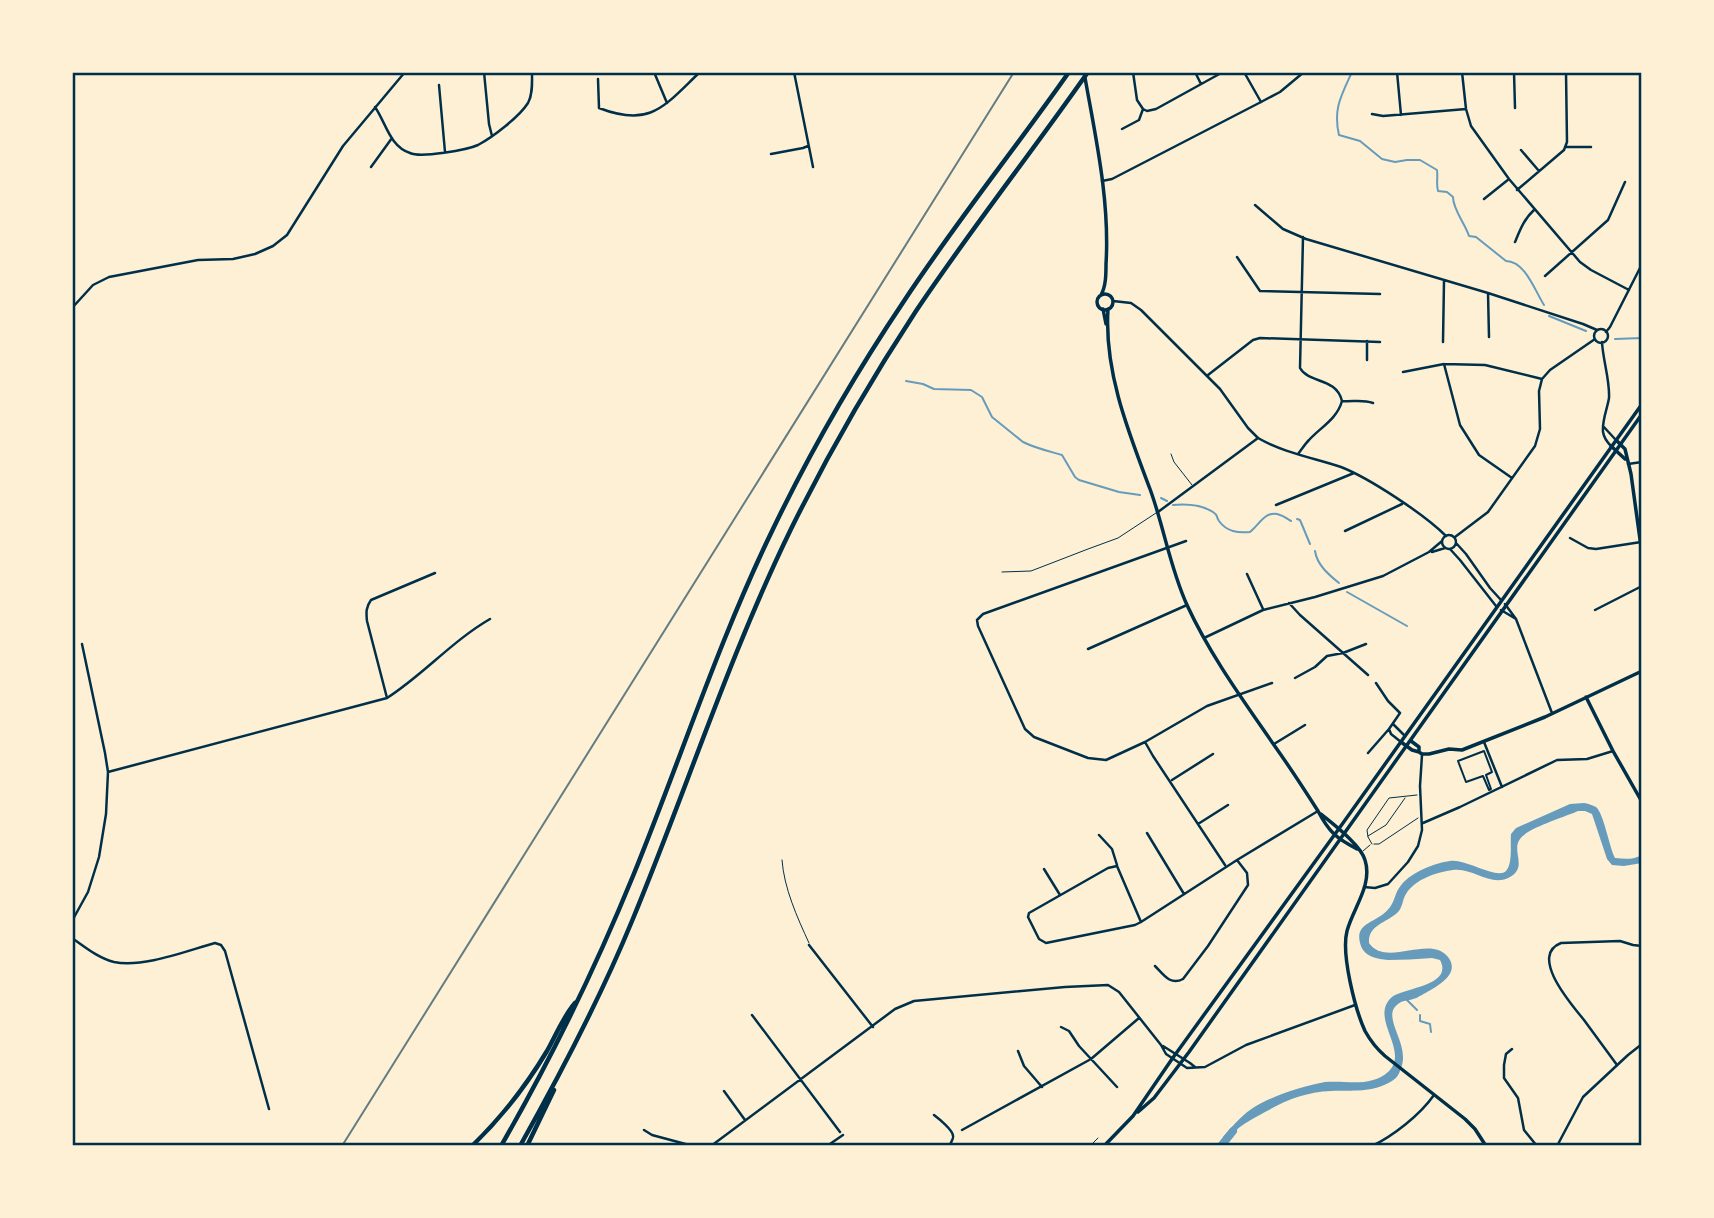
<svg xmlns="http://www.w3.org/2000/svg" width="1714" height="1218" font-family="'IBM Plex Serif',serif">
<style>
.water{fill:#669bbc}
.lines{fill:none;stroke-linecap:round;stroke-linejoin:round}
.stream{stroke:#669bbc;stroke-width:2}
.river{stroke:#669bbc;stroke-width:8}
.service{stroke:#003049;stroke-width:1}
.pedestrian{stroke:#003049;stroke-width:2}
.minor{stroke:#003049;stroke-width:2.5}
.tertiary{stroke:#003049;stroke-width:2.5}
.secondary{stroke:#003049;stroke-width:3.5}
.motorway{stroke:#003049;stroke-width:4.5}
.rail{stroke:#657d81;stroke-width:2}
.neatline{fill:none;stroke:#003049;stroke-width:2.5}
</style>
<rect width="100%" height="100%" fill="#fdf0d5"/>
<path class="water" d="M1584,803C1587,803 1594,806 1596,807C1604,814 1609,846 1615,858C1625,859 1633,860 1642,855V863L1624,866L1612,865L1607,859L1592,814L1585,811H1578C1565,817 1527,828 1520,839C1511,851 1528,867 1510,877C1491,888 1473,867 1453,870C1437,872 1415,879 1406,894C1402,900 1403,908 1397,913C1386,923 1368,925 1369,943C1386,968 1430,934 1448,957C1462,975 1434,988 1422,995C1417,997 1418,998 1413,999C1407,1001 1403,1000 1398,1004C1380,1017 1411,1044 1401,1068C1399,1074 1398,1077 1392,1081C1373,1093 1352,1090 1331,1091C1306,1092 1286,1100 1265,1112C1251,1120 1237,1126 1228,1140L1223,1137C1231,1128 1240,1117 1250,1110C1268,1097 1303,1086 1325,1082C1346,1080 1370,1088 1388,1072C1411,1051 1368,1018 1392,997C1403,988 1454,986 1440,960L1432,958C1417,959 1403,960 1388,960C1378,959 1365,957 1361,946C1354,926 1369,924 1382,915C1397,904 1392,896 1402,884C1412,872 1435,863 1450,861C1465,858 1497,880 1506,871C1513,863 1510,844 1511,834L1516,828L1570,804Z"/>
<g class="lines">
<path class="stream" d="M1352,72C1341,96 1333,109 1339,135L1360,141L1382,159L1395,162L1407,160H1420L1437,170C1438,178 1436,184 1438,191L1447,192L1453,197C1453,210 1465,223 1469,236L1476,237L1506,261C1525,261 1535,291 1544,305
M1549,316L1586,331
M1615,339L1642,338
M906,381L923,384L934,389L971,390L982,397L992,417L1023,442C1035,448 1048,451 1062,455L1075,477L1079,480L1119,492L1140,495
M1161,498L1167,501
M1173,505C1185,504 1202,505 1213,512C1219,516 1215,515 1219,521C1227,532 1238,533 1250,532C1259,525 1266,509 1280,515C1284,516 1287,519 1291,521
M1297,519L1300,520L1310,544
M1315,551C1317,565 1329,575 1339,583
M1347,592L1407,626
M1406,999L1417,1010
M1420,1015V1021L1430,1024L1431,1032"/>
<path class="river" d="M1221,1146L1233,1131"/>
<path class="service" d="M1171,454L1174,462L1192,485
M1002,572L1031,571L1088,549L1118,538L1156,513
M1368,836L1386,825L1405,798
M1372,844L1368,837L1367,830L1389,798L1417,795
M1374,844H1379L1418,818
M1363,851L1370,845
M782,860C784,888 797,917 809,943
M1090,1146L1098,1138"/>
<path class="pedestrian" d="M1484,751L1492,772L1486,775L1491,789L1489,790L1483,776L1466,782L1458,761Z"/>
<path class="minor" d="M484,72L489,124L492,136
M654,72L667,103
M794,72L813,167
M1195,72L1201,84
M1244,72L1261,102
M1397,72L1401,115
M1462,72L1466,109L1471,126L1509,179L1580,262L1591,270L1629,290
M1514,72L1515,108
M598,79L599,108C651,128 664,106 700,72
M439,85L445,152
M375,107C386,123 390,147 410,153C421,158 467,150 478,145C493,137 519,117 528,103C533,94 532,82 532,72
M1143,109L1147,111L1156,109L1223,72
M1372,114L1383,116L1466,109
M1122,129L1139,120L1143,109L1137,100L1133,72
M1565,147H1591
M1521,150L1539,171
M771,154L803,148L808,146
M371,167L392,138
M1517,190L1564,150L1567,142L1566,72
M1484,199L1509,179
M1255,205L1283,229L1306,239L1488,293L1583,324L1597,330
M1303,237L1300,368C1309,384 1336,377 1342,401C1353,402 1362,399 1373,403
M1515,242C1520,230 1524,219 1534,210
M1237,257L1260,291L1380,294
M1545,276L1608,220L1625,182
M1488,293L1489,337
M72,308L93,285L109,277L198,260L233,259L255,254L273,246L287,235L343,146L405,72
M1594 336a7 7 0 1 1 14 0a7 7 0 1 1-14 0Z
M1606,332L1610,327L1642,264
M1443,342L1444,281
M1602,342C1603,361 1610,380 1609,398C1607,410 1602,420 1603,432C1604,438 1607,442 1611,446
M1367,360V341
M1444,364L1460,425L1479,455L1512,478
M1403,372L1444,364L1485,365L1542,379
M1208,375L1253,340L1260,338L1380,342
M1603,426L1615,439
M1298,454C1302,449 1305,444 1309,440C1321,427 1337,419 1342,401
M1628,464L1642,462
M1276,505L1354,473
M1158,512L1258,438C1284,453 1314,458 1341,467C1369,478 1424,514 1446,536
M1345,531L1402,504
M1442 542a7 7 0 1 1 14 0a7 7 0 1 1-14 0Z
M1455,537L1488,512L1535,446L1540,429L1539,391L1542,379L1550,370L1595,339
M1570,538L1588,548L1596,549L1641,542
M1186,541L983,614L977,620L978,626L1025,729L1034,737L1088,758L1106,760L1145,742L1207,706L1272,683
M1456,543L1466,554L1490,588L1501,600
M1450,549L1460,560L1496,606
M1432,552L1445,548
M1247,574L1263,609
M1289,603L1300,615L1368,675
M1595,610L1642,586
M1204,638L1263,610L1315,597L1383,576L1429,552L1442,541
M1088,649L1187,605
M1295,678L1315,667L1327,656L1343,653L1366,644
M387,698L367,621C366,612 366,607 371,600L435,573
M1393,724L1405,736
M1389,729L1391,734L1401,742
M1145,742L1153,756L1225,865
M1484,742L1502,787
M1274,744L1305,725
M1368,753L1389,729L1400,713L1388,701L1376,683
M108,772L387,698C423,675 452,641 490,619
M1172,780L1213,754
M1423,823L1460,807L1557,760L1587,759L1613,751
M1198,824L1228,805
M1147,833L1184,894
M1099,835L1112,849L1117,865
M1044,869L1060,895
M72,921L88,892L99,857L106,814L108,772L105,753L82,644
M1141,922L1117,866L1108,868L1029,913L1028,917L1039,939L1046,943L1135,925L1141,922L1237,860L1318,811
M72,938C85,947 98,958 114,962C143,968 186,951 215,943L221,945L225,951L269,1109
M809,945L873,1027
M1155,966C1163,974 1170,986 1183,979L1208,946L1248,885L1247,873L1237,860
M752,1015L840,1132
M1061,1027L1069,1031L1079,1046L1117,1087
M1163,1046L1190,1063L1195,1067
M1512,1049L1506,1054L1504,1065V1078L1518,1098L1524,1130L1537,1146
M1018,1051L1024,1066L1042,1087
M1617,1065C1606,1050 1595,1035 1584,1020C1573,1006 1528,956 1561,943L1620,941L1633,945L1642,946
M724,1091L745,1120
M934,1115C938,1118 953,1130 953,1136C954,1137 950,1145 949,1146
M644,1130L652,1135L693,1146
M962,1130L1091,1059L1139,1018
M711,1146L895,1009L914,1001L1065,987L1108,985L1119,992L1161,1045L1166,1054L1187,1068L1205,1067L1246,1045L1355,1005
M827,1146L843,1135
M1372,1146C1393,1136 1420,1115 1434,1095"/>
<path class="tertiary" d="M1102,181L1112,179L1261,102L1280,92L1304,72
M1113,301L1131,303L1141,310L1220,389L1248,428L1258,438
M1505,604L1516,619L1552,713
M1501,610L1516,619
M1364,887L1375,888L1388,884L1408,862L1418,846L1422,830L1420,786L1422,755
M1557,1146L1583,1097L1628,1055L1642,1044"/>
<path class="secondary" d="M1084,72C1095,135 1110,199 1106,264C1106,274 1106,286 1101,295
M1097 302a8 8 0 1 1 16 0a8 8 0 1 1-16 0Z
M1103,309L1106,324
M1108,309C1104,371 1128,431 1150,489C1164,527 1170,568 1187,605C1210,655 1243,700 1274,745C1289,766 1304,789 1318,811C1329,832 1336,838 1357,849
M1616,440L1625,449L1631,474L1642,554
M1611,446L1625,459
M1586,697L1613,751L1642,802
M1411,741L1419,747V752L1422,754H1429L1449,749L1462,750L1545,717L1642,671
M1401,742L1412,750L1419,752
M1321,814C1333,824 1361,845 1365,860C1373,885 1353,908 1347,931C1341,954 1355,1009 1365,1031C1370,1040 1377,1049 1385,1056L1465,1119L1475,1129L1486,1146
M1138,1112L1154,1098L1189,1052L1642,414
M1104,1146L1133,1116L1172,1059L1343,823L1642,404"/>
<path class="motorway" d="M472,1146C501,1118 526,1086 547,1051C556,1035 563,1017 575,1003
M501,1146C551,1059 595,969 633,876C680,761 718,642 773,529C811,450 855,374 904,301C956,222 1015,149 1069,72
M520,1146C561,1073 600,999 632,921C686,791 729,656 791,529C828,454 870,381 916,311C971,229 1032,152 1088,72
M527,1146L554,1090"/>
<path class="rail" d="M342,1146L1014,72"/>
</g>
<rect width="1714" height="1218" fill="none" stroke="#fdf0d5" stroke-width="147"/>
<rect x="74" y="74" width="1566" height="1070" class="neatline"/>
</svg>
